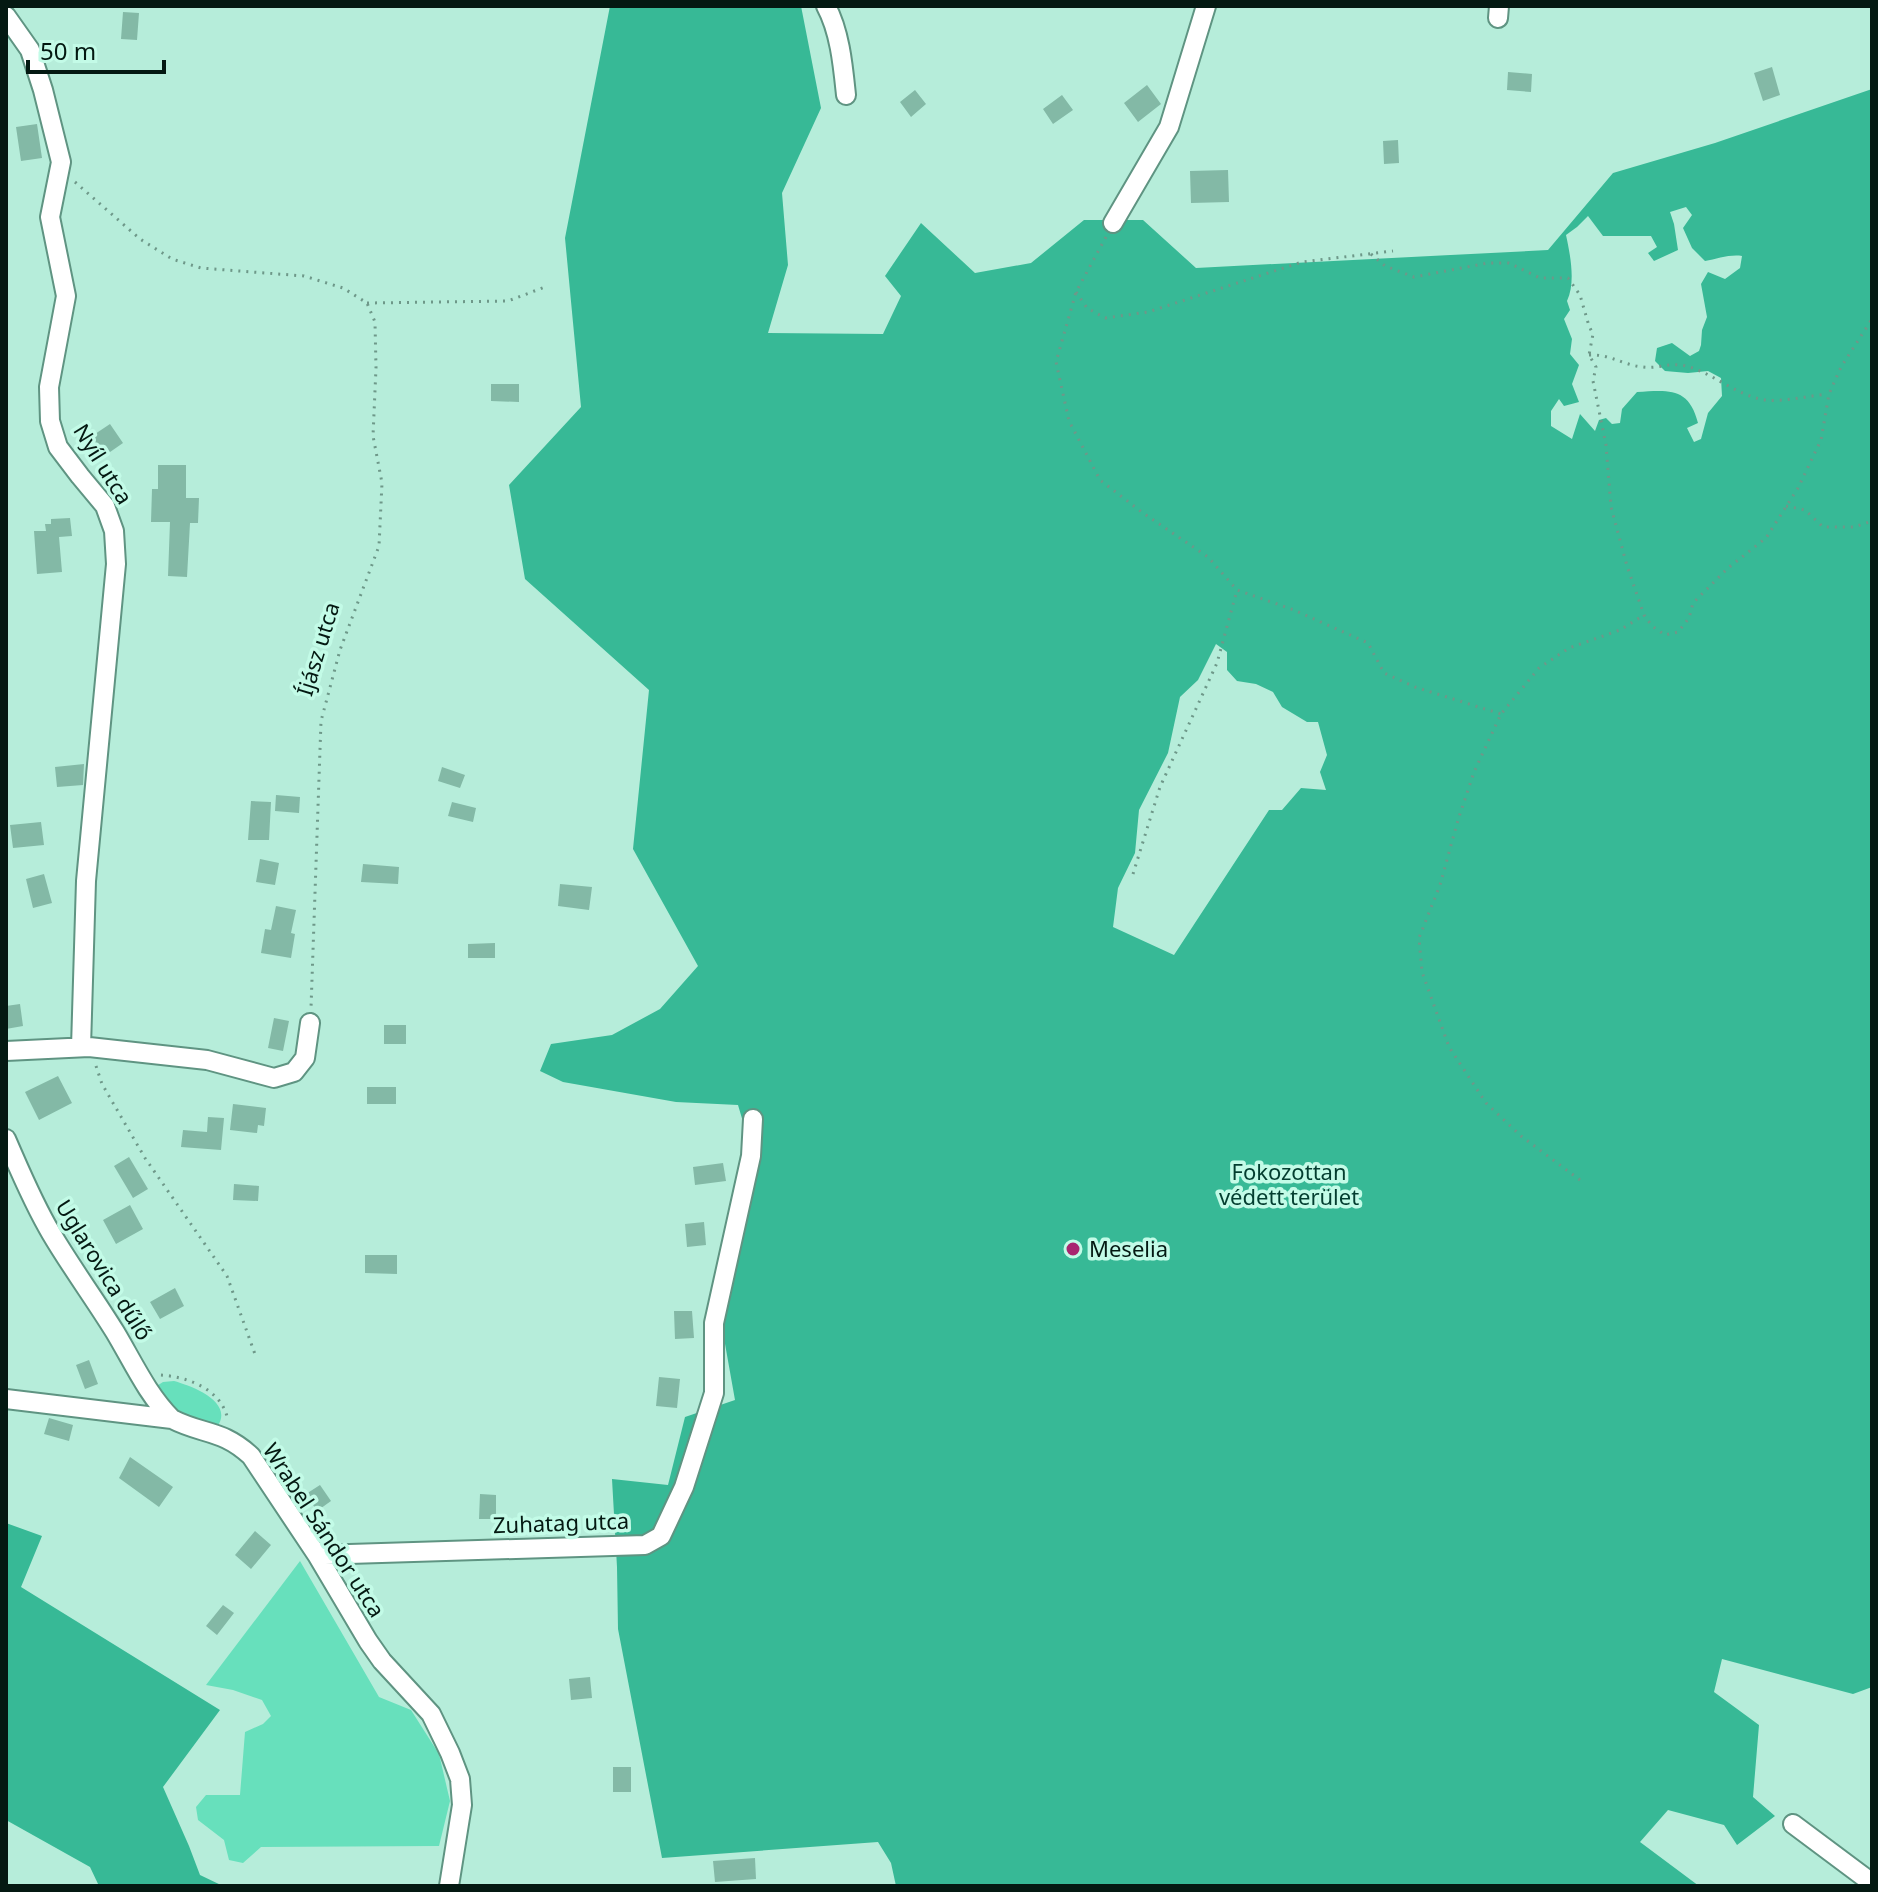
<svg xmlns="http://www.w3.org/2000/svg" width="1878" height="1892" font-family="'Noto Sans',sans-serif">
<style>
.green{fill:#67e0bc}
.forest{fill:#37b996;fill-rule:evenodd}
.building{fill:#83b9a6}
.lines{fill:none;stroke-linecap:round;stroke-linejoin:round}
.minor-casing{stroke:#5f9482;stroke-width:22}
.path{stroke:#6e9889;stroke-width:3;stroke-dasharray:2 6;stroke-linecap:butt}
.minor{stroke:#fff;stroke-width:18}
.poi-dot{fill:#a92570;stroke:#c3fbe7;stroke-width:3}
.labels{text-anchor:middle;stroke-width:7;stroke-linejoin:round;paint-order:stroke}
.street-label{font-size:22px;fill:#041912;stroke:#c3fbe7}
.park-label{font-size:22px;fill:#033d2f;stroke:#c3fbe7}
.poi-label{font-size:22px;fill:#041912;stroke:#c3fbe7;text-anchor:start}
</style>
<rect width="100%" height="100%" fill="#b6edda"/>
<path class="green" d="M174,1381C192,1386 235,1402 217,1427L171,1413L155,1387L163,1382Z
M300,1561L379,1697L411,1710L439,1754L450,1801L439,1846L261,1847L243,1863L229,1860L224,1840L198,1820L196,1807L206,1795H240L245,1732L263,1724L271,1716L262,1700L233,1690L206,1685Z"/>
<path class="forest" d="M610,6H801L821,108L782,193L788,265L768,333L883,334L901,296L885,276L921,223L975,273L1031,263L1084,220H1143L1196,268L1548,250L1613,173L1715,143L1872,89V1687L1853,1694L1722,1659L1714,1692L1759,1725L1753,1797L1775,1816L1737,1845L1724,1825L1668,1810L1640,1842L1699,1886H896L891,1863L878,1842L662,1858L618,1629L617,1567L612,1479L668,1485L685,1417L735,1400L722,1327L749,1142L738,1105L676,1102L563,1082L540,1071L551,1044L612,1035L660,1009L698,966L633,849L649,690L525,579L509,485L581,407L565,238ZM1686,207L1692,215L1683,228L1692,248L1705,261C1717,259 1730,254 1742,256L1740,268L1725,279L1708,272L1701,284L1707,317L1702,330L1701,345L1699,351L1690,356L1672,343L1657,348L1655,361L1665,371L1688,373L1708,371L1721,378L1722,396L1708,413L1701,439L1694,442L1687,428L1698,423C1689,387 1669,390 1637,392L1622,409L1620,423L1612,424L1606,418L1599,420L1595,431L1580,414L1572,439L1551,426V411L1559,399L1564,406L1579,402L1572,384L1579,365L1570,354L1572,339L1564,319L1570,310L1567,301C1576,282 1570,254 1566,235L1577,227L1588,216L1603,236H1651L1657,247L1648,253L1654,261L1678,250L1674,224L1670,212ZM1216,644L1227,652V670L1237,681L1256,684L1273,692L1282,707L1307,722H1318L1327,755L1320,772L1326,790L1301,788L1282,810H1269L1174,955L1113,927L1118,888L1135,853L1139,810L1168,753L1180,697L1198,680Z
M6,1523L42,1536L21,1587L220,1710L163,1787L189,1846L200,1875L223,1886H99L90,1867L6,1820Z"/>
<path class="building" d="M123,12L139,13L137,40L121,39Z
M1772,67L1780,95L1763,101L1754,73Z
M1508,72L1532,74L1531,92L1507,90Z
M1147,85L1161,104L1138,122L1124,103Z
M915,90L926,104L911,117L900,102Z
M1062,95L1073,110L1053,124L1043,109Z
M37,124L42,158L21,161L16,127Z
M1398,140L1399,163L1384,164L1383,141Z
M1228,170L1229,202L1191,203L1190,171Z
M491,384H519V402L491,401Z
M110,424L123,443L100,459L86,440Z
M158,465H186V498H199L198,523H190L187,577L168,576L170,522H151L152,489H158Z
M70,518L72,536L59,537L62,572L37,574L34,531H46L45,524H51V519Z
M84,764L83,785L57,787L55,767Z
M442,767L465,775L460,788L438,781Z
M276,795L300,797L299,813L275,811Z
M251,801L271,802L269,840H248Z
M452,802L476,808L473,822L448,816Z
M41,822L44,845L13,848L10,825Z
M260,859L279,863L275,885L256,882Z
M363,864L399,867L398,884L361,882Z
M44,874L52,903L33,908L26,879Z
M560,884L592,887L589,910L558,906Z
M276,906L296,910L291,933L295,934L291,958L261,953L265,929L271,930Z
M495,943V958H468V944Z
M20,1004L23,1026L6,1029V1006Z
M274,1018L289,1021L283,1051L268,1048Z
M384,1025H406V1044H384Z
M58,1076L72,1103L39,1120L25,1092Z
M367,1087H396V1104H367Z
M233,1104L266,1108L264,1126L258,1125L257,1133L230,1130Z
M208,1117L224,1118L221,1150L181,1147L183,1130L207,1132Z
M129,1157L148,1189L133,1198L114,1166Z
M723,1163L726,1181L695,1185L693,1167Z
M234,1184L259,1186L258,1201L233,1200Z
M130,1205L143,1229L116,1244L103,1220Z
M704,1222L706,1245L687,1247L685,1224Z
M365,1255H397V1274L365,1273Z
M175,1288L184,1306L160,1319L150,1302Z
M674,1311H692L694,1338L675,1339Z
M89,1360L98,1384L85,1389L76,1365Z
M659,1377L680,1379L677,1408L656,1406Z
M49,1418L73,1425L69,1441L44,1434Z
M130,1457L173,1487L159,1507L119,1478Z
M320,1485L331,1501L317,1511L306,1494Z
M480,1494L496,1495V1519H479Z
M255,1531L271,1545L251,1569L235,1555Z
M223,1605L234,1613L217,1635L206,1626Z
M590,1677L592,1698L571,1700L569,1679Z
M613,1767H631V1792H613Z
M755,1858L756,1879L715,1882L713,1861Z"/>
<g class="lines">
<defs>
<path id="minor" d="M826,6C840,32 843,66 846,95
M6,16L30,50L43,90L61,162L50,217L66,296L49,387L50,421L58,447L80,476L105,506L114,531L116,564L86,881L81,1047
M1498,18L1499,6
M1113,223L1169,127L1206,6
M6,1051L89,1047L207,1060L274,1078L294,1072L305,1058L310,1023
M6,1139C20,1171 33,1203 51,1233C71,1267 94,1298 115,1332C133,1362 147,1394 172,1419
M6,1399L172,1419C203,1435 222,1429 251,1456L317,1555L368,1641L382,1661L431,1714L450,1753L460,1779L462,1805L449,1886
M317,1555L645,1545L661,1536L684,1487L714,1393V1323L751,1156L753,1119
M1793,1824L1872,1883"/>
</defs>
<use href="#minor" class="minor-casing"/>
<path class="path" d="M75,182L140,239L172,259L201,268L304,276L343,288L367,303L375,322L376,368L373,436L382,483L379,546L340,650L321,721L311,1008
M1106,237L1076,292L1056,362L1069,421L1100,480L1143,513L1208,557L1237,590L1294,610L1368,643L1384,673L1415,687L1501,714
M1371,254L1385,266L1414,277L1488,263H1509L1540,278H1568L1580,295L1589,326L1593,334L1589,355L1596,367L1593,381L1606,445L1611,507L1627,566L1644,615L1652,626L1665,635L1678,632L1689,618L1693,603L1728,568L1766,538L1798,488L1821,440L1829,394L1841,367L1872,319
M1076,292L1087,308L1105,318L1148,312L1302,262L1393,251
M367,303L508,301L545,287
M1589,355C1611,354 1622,365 1643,367C1657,369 1671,362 1686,366C1713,373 1737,396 1765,400C1785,402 1808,396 1827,394
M1786,506L1805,510L1823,527H1854L1872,521
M1133,874L1160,787L1217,663L1237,590
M96,1066L102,1084L145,1158L227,1276L256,1357
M1580,1180L1521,1136L1486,1103L1449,1047L1422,972L1419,938L1440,885L1458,820L1474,772L1501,714L1539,668L1569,648L1620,630L1644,615
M161,1375C189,1377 223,1390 228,1421"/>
<use href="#minor" class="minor"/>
</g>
<circle class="poi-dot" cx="1073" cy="1249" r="8"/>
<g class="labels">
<g class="street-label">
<text transform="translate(103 464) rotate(58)" y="8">Nyíl utca</text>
<text transform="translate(318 649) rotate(-73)" y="8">Íjász utca</text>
<text transform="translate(104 1270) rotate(58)" y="8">Uglarovica dűlő</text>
<text transform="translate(561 1523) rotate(-2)" y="8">Zuhatag utca</text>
<text transform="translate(324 1530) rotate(57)" y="8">Wrabel Sándor utca</text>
</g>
<g class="park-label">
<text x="1289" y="1180">Fokozottan<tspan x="1289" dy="25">védett terület</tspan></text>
</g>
<g class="poi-label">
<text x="1089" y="1257">Meselia</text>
</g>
</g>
<rect width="1878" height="1892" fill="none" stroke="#041912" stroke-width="16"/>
<path d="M28 60v12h136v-12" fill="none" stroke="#041912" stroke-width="4"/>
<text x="40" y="60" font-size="24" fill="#041912" stroke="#c3fbe7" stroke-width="6" paint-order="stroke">50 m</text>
</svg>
